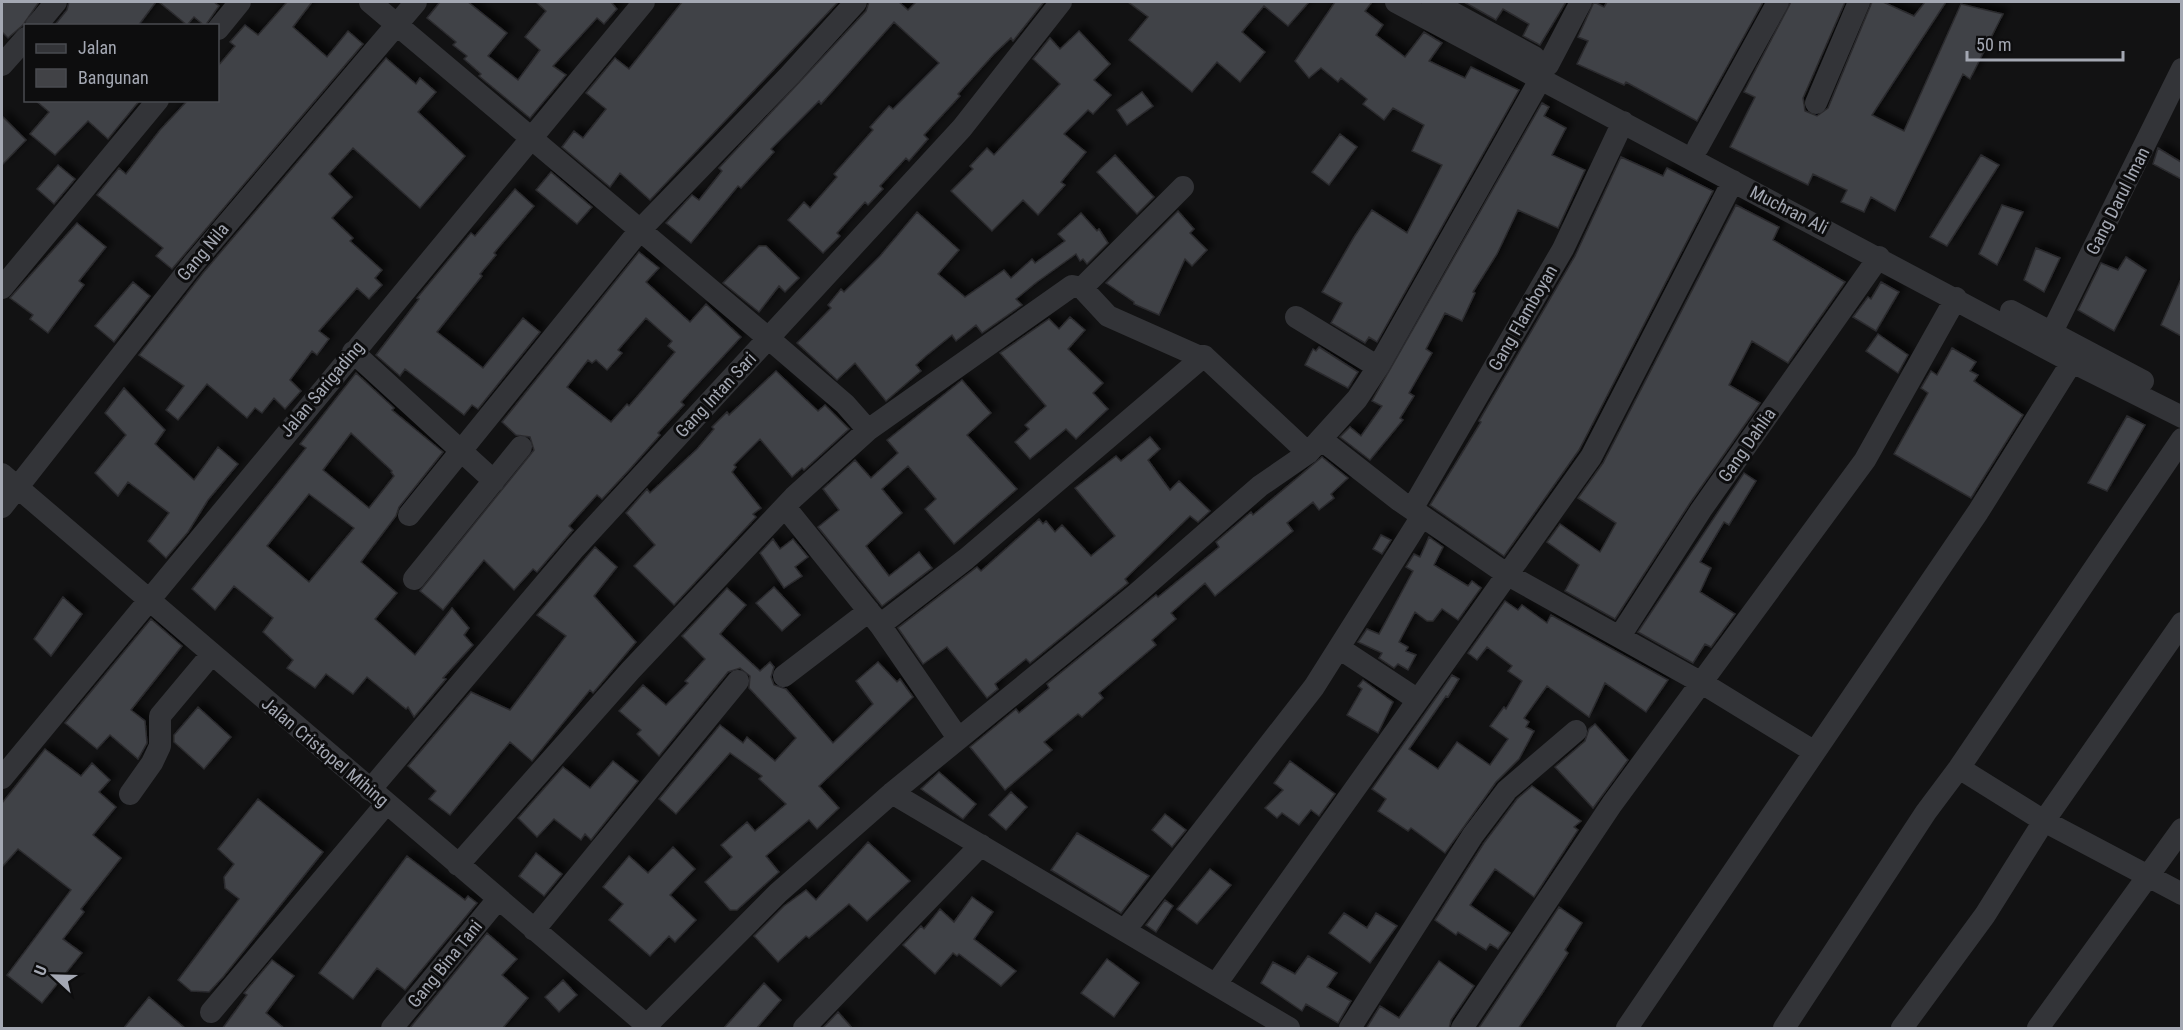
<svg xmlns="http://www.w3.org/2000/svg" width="2183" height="1030" font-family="'Roboto Condensed',sans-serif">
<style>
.building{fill:#414246;stroke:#2c2c2f;stroke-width:1.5;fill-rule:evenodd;filter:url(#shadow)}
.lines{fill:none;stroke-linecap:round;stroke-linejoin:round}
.minor{stroke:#333438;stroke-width:22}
.labels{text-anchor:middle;stroke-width:6;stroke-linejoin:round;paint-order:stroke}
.street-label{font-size:18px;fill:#a4a8b3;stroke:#0d0d0e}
</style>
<defs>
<filter id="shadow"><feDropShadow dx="5.5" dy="-5.5" stdDeviation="3" flood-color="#0009"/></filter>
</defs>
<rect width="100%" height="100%" fill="#121213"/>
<path class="building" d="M2,2H39L23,25L8,38L2,32Z
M69,2H156L138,26H54L67,10Z
M159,2H214L219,6L205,26L194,17L187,25Z
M287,2H312L293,27L327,57L348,31L363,44L172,269L156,256L163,248L97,195L119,168L126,174L160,130L188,100H218V66L235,46L230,42L245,25L258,35Z
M440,2H468L507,33L488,56L518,80L540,50L525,37L546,11L536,2H611L617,9L604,24L597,18L553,66L566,75L530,118L479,76L481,74L464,59L467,56L453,45L456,42L427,18Z
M682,2H838L650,200L620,173L610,187L562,147L574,131L583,138L606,109L586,93L615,58L629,69Z
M869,2H899L908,10L916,2H1044L1013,41L1011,38L994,54L958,94L960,96L924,135L928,139L909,161L906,158L880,186L883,189L868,205L865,202L837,233L840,236L823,253L788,220L804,202L810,208L837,177L834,174L873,130L870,127L889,106L893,109L939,63L894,22L821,104L819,101L771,149L774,152L741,188L738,186L691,243L666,223L692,195L699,200L722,171L719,168L866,11Z
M1128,2H1309L1288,26L1264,6L1242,32L1265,52L1240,82L1217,62L1192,92L1129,40L1148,17Z
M1335,2H1372L1365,11L1383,25L1376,35L1405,57L1424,32L1442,43L1429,61L1465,78L1471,67L1519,90L1377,342L1369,337L1365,343L1331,323L1342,303L1322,292L1354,237L1372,210L1407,233L1442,165L1412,151L1424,125L1393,108L1384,120L1363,104L1367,99L1341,78L1338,82L1321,68L1309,78L1295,61Z
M1464,2H1566L1540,45L1523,36L1529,24L1503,9L1496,20Z
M1594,2L1604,7L1607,2H1763L1697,121L1626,82L1624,85L1577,64L1588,41L1578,37Z
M1791,2H1845L1803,98L1805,111L1817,116L1828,108L1872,2H1883L1914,16L1925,2H1946L1872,115L1904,131L1961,4L2003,14L1970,79L1963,74L1895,211L1871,197L1864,212L1841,202L1847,190L1813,174L1808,185L1730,147L1755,97L1744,92Z
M1079,31L1110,64L1094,80L1111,95L1093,114L1088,110L1064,134L1086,152L1061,182L1065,185L1038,215L1023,200L992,231L951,191L973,169L970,166L987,148L994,155L1060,84L1033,59L1050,38L1060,49Z
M386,58L416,84L420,78L436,92L418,112L465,156L420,208L353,148L329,174L352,197L332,218L353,238L350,241L382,270L375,278L382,285L369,299L357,288L319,331L329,339L317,355L312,351L290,380L301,391L285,409L274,398L262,413L255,408L247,418L207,384L178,420L166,410L184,386L139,355L203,273Z
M1142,92L1153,106L1127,125L1117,110Z
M35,100H140L108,139L88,121L55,155L30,134L49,112Z
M1542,103L1549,107L1544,116L1566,128L1552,155L1585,170L1558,228L1518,210L1497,254L1473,292L1475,293L1462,321L1445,313L1426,349L1432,353L1409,393L1414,396L1400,418L1403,420L1370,460L1340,437L1350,427L1361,436L1382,406L1372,401Z
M2,116L26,140L2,165Z
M1340,134L1357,147L1329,185L1312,172Z
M2158,148L2181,162V179L2153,164Z
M1115,155L1154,197L1137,214L1097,172Z
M1981,155L1999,165L1947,246L1930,237Z
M1621,157L1663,176L1667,168L1713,191L1579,450L1504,556L1430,505L1481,422L1479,421L1575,256Z
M58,165L75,179L54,204L37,189Z
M551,172L592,207L577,224L536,190Z
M515,189L534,206L494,253L496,255L480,274L482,276L437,332L483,368L523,318L540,332L478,409L472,405L464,415L405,369L400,376L376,355L419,299L417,298L471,233L475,236Z
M1736,205L1779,227L1773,240L1845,282L1788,363L1752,341L1729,385L1760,403L1690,503L1615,619L1565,591L1579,565L1547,542L1560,524L1600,552L1616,523L1578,498L1603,463Z
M2002,205L2023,212L1997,265L1979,254Z
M1178,211L1194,229L1190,233L1207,250L1192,266L1185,259L1159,315L1134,304V302L1106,283Z
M917,212L959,250L938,274L965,297L1004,270L1011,278L1032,259L1035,263L1065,241L1058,234L1081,213L1097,231L1099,229L1108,243L1087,264L1083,259L1080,261L1076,254L1037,282L1016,299L1022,305L982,333L976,325L956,341L952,335L926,356L916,365L921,371L886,401L855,363L837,380L797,343L831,308L828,305L841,289L844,292L880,256Z
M77,223L106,247L79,281L84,285L48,333L30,319L33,315L10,298Z
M759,246H766L799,278L785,292L779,286L759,312L723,283Z
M2036,248L2060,258L2044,292L2024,280Z
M639,252L659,268L646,282L690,322L706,304L741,337L681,402L684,405L658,433L660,435L629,470L602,499L597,495L569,526L573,530L537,572L533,569L514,590L484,560L443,610L420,591L534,450L530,437L516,435L502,422ZM646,318L672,341L668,346L675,352L629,406L627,404L611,422L567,387L588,360L592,363L596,360L607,370L622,353L618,350Z
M2126,257L2146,270L2114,331L2078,310L2101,263L2118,270Z
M2181,279V336L2161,325Z
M133,282L150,296L114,342L95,326Z
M1881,282L1899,292L1876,331L1853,317L1868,297L1871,299Z
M1070,317L1085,330L1068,349L1103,383L1093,393L1108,409L1076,439L1066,429L1030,459L1015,442L1029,429L1025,425L1046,406L1000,353L1049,319L1059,329Z
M1878,334L1908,355L1898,373L1866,351Z
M1319,347L1358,372L1348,388L1305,365L1313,349L1316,351Z
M1952,348L1976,362L1970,371L1978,375L1974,381L2023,415L1971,498L1894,454L1928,393L1921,388L1931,371L1937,375Z
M776,371L818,411L825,405L849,429L804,470L802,468L792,477L760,439L734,465L736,467L732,472L761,508L753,514L756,517L674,605L634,566L655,545L626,513L647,489L650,493L697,449L714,429L712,427L727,412L729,415Z
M356,373L394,408L392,410L443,452L399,507L396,516L361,562L397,593L375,619L415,655L452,608L469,628L464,635L473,645L443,678L446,679L414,717L408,707L406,709L367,677L353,694L326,674L315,688L287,668L293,660L263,632L273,618L234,586L215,610L192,589L306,448L300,444ZM351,433L392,471L391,472L394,476L369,508L323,470ZM309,494L354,528L309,582L267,546Z
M962,380L991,413L967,435L1017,489L954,544L925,509L936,499L908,466L882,489L902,513L866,546L889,576L919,552L932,568L882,606L818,527L839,510L823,489L855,460L871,478L898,453L887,440Z
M124,388L165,430L155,444L194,480L218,447L238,464L208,500L188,532L166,558L148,541L169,513L128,482L118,496L95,473L126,435L105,413Z
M2127,416L2145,425L2107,491L2088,483Z
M1150,437L1160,449L1148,460L1170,490L1179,481L1210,511L1198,522L1190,516L1125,579L1128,583L1030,663L1026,659L995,684L998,689L987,698L947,647L923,664L898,628L977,567L981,571L1039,519L1043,524L1046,521L1055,532L1062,525L1091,556L1115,536L1075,488L1116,456L1121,461Z
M1322,457L1348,478L1331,494L1334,498L1319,510L1313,502L1287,523L1293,531L1215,596L1205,583L1171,613L1176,619L1152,640L1156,645L1099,693L1103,698L1082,717L1078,714L1044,742L1052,750L1005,790L970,747L1016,709L1019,713L1049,688L1047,684L1156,595L1158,597L1219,547L1216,542L1251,512L1253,515Z
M1744,473L1756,481L1729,525L1724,522L1700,562L1711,568L1700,592L1735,614L1711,647L1705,644L1693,663L1638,632Z
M1381,535L1391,540L1382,554L1373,549Z
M1429,537L1443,547L1434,565L1468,586L1472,581L1481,588L1458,620L1442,609L1433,621H1427L1415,612L1399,642L1408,647L1406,651L1416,655L1408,670L1398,664L1394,668L1379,658L1382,653L1358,642L1367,629L1379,634L1413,571L1406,567L1414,554L1420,557Z
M773,539L780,549L793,539L808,557L795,567L802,576L784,588L760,553Z
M595,547L617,567L594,596L636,642L593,693L590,690L532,761L510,742L450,815L429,799L436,791L408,766L471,692L510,710L566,636L537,615Z
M774,587L800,615L782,631L756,603Z
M727,588L746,605L720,634L760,671L770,662L774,667L771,677L774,685L786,689L833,743L873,704L856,681L878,662L897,682L900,679L913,697L819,786L839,808L817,829L809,820L766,856L779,872L737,910H730L705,882L732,857L721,845L747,822L755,831L786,804L759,779L762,776L730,753L676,814L659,799L720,725L743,743L747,737L775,761L796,738L749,688L750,676L740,668L728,672L659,756L637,734L641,730L619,711L643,685L666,705L688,683L685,681L705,659L682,636Z
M63,597L82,614L51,656L34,639Z
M1505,601L1518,610L1522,605L1547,623L1551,615L1668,680L1646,712L1605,683L1589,717L1547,686L1524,718L1529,722L1526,727L1534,731L1519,759L1496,782L1445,853L1411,828L1408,831L1378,811L1386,799L1372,789L1452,675L1459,679L1448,697L1446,696L1409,749L1438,769L1457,742L1490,765L1508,739L1490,726L1504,707L1506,709L1522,681L1508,671L1512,666L1487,647L1477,660L1468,653Z
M151,619L182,646L131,710L145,721L147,743L138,759L110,735L97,749L65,723Z
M1363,680L1393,702L1378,733L1347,715L1362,689L1358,686Z
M198,707L231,737L204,769L174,742V735Z
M1595,724L1628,760L1593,808L1555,767L1585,741L1589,729Z
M45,749L81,776L92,763L110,780L99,792L116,807L93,835L121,858L81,909L84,912L63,939L82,953L42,1003L7,975L71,890L18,849L2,867V803Z
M613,761L638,781L591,840L585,834L581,840L554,819L537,837L518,818L563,767L590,788Z
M1290,761L1335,794L1319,816L1311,810L1299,825L1282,813L1277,818L1265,808L1283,790L1274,783Z
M939,772L976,804L963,819L921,789Z
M1532,786L1581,821L1574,827L1578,830L1534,897L1495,869L1470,905L1510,933L1498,949L1490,944L1486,950L1458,932L1456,935L1435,920L1484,843L1517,799Z
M1011,792L1027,807L1006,830L989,815Z
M258,799L323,852L223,977L209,992L191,991L178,980L239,899L225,888L224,877L234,864L218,849Z
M1165,814L1186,830L1172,847L1152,830Z
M1077,833L1149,876L1121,913L1051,870Z
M868,842L910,881L867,921L849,904L809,938L806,936L778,962L754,936L784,906L806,890L816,900Z
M673,847L695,869L670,895L696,920L675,942L669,936L650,956L609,920L623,904L603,887L629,856L648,873Z
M536,853L562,874L544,896L519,876Z
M407,856L465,900L468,896L477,903L405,990L377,968L353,999L319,973Z
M1210,869L1231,885L1197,924L1177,909Z
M972,897L993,912L974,939L1016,971L1001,986L959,954L957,956L953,953L935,974L903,945L921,926L924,929L940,909L954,922Z
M1165,900L1173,906L1156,932L1146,925Z
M1559,907L1582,923L1565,950L1568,953L1543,992L1518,1029H1478Z
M1344,913L1367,928L1376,913L1397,926L1370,963L1329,933Z
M487,933L517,959L502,975L528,998L502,1029H409Z
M1308,956L1337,973L1327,987L1351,1001L1338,1023L1306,1004L1302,1011L1261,983L1273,962L1295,974Z
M1107,959L1139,983L1114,1017L1081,993Z
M272,960L294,976L266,1013L285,1029H222L247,995L244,993Z
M1439,961L1474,986L1451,1020L1449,1029H1366L1380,1006L1399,1018Z
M563,980L577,995L559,1012L545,997Z
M764,983L781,1000L756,1029H723Z
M149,997L186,1029H123Z
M838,1012L853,1029H822Z"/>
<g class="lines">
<path class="minor" d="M370,2L768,338L845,404L868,430
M1396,2L2072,362L2182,417
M1433,2L1534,57
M36,26L56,2
M218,29L240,2
M2,65L26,38
M1548,65L1581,2
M1816,103L1859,2
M1698,147L1778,2
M2,288L158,100
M1082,288L1183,187
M2011,311L2143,381
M1296,317L1378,367
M2052,332L2182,69
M353,352L494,481
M1322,440L1400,501L1508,575L1702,683L1813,751
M2,474L650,1028
M2,507L193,264L416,2
M785,507L880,625L958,738
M1412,509L1563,249L1623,122
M409,515L640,230L789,76L856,2
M414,579L521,447
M880,625L966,559L1204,356
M1620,636L1701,510L1879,257
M1339,648L1418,700
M784,676L869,611
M1959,768L2044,821L2182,894
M2,778L644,2
M370,790L575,548L962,128L1061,2
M892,793L1289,1028
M130,794L152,763L160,746V716L211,655
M458,865L630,671L794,497L868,430L1072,286L1082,288L1108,316L1198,356H1204L1308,453
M534,930L738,681
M1125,930L1314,687L1422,516
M1216,984L1591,457L1733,181
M211,1012L386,804
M392,1028L498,899
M644,1028L778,893L892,793L1135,595L1260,486L1308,453L1357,399L1378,367L1541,78
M804,1028L981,845
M1350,1028L1473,835L1507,790L1576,731
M1462,1028L1612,804L1865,460L1956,298
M1627,1028L1978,512L2080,349
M1784,1028L1926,812L1959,768L2182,439
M1902,1028L1985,915L2044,821L2182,623
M2038,1028L2182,829"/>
</g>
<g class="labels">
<g class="street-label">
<text transform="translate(2118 201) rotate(-63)" y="6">Gang Darul Iman</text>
<text transform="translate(1789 210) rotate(27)" y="6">Muchran Ali</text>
<text transform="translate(203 252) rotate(-50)" y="6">Gang Nila</text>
<text transform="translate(1523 318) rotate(-60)" y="6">Gang Flamboyan</text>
<text transform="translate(322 389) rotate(-50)" y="6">Jalan Sarigading</text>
<text transform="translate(716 395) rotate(-47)" y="6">Gang Intan Sari</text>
<text transform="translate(1747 445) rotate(-55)" y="6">Gang Dahlia</text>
<text transform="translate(325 752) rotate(40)" y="6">Jalan Cristopel Mihing</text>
<text transform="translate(445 964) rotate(-51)" y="6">Gang Bina Tani</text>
</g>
</g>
<rect width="2183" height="1030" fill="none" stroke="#a4a8b3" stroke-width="6"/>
<rect x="24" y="24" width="195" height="78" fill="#0d0d0e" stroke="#494b50" stroke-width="1.5"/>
<rect x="36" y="44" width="30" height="9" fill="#333438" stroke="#494b50" stroke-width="1.5"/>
<text x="78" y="54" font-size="18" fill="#a4a8b3">Jalan</text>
<rect x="36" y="69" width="30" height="18" fill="#414246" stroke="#494b50" stroke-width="1.5"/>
<text x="78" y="84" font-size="18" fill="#a4a8b3">Bangunan</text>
<g transform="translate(54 976) rotate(292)" stroke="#0d0d0e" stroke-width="4.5" paint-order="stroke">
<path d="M0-4.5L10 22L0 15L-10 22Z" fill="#a4a8b3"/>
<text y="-9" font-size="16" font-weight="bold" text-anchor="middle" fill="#a4a8b3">U</text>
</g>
<path d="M1967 51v9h156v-9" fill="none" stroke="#a4a8b3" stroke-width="3"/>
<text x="1976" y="51" font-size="18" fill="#a4a8b3" stroke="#0d0d0e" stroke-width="4.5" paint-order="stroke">50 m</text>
</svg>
